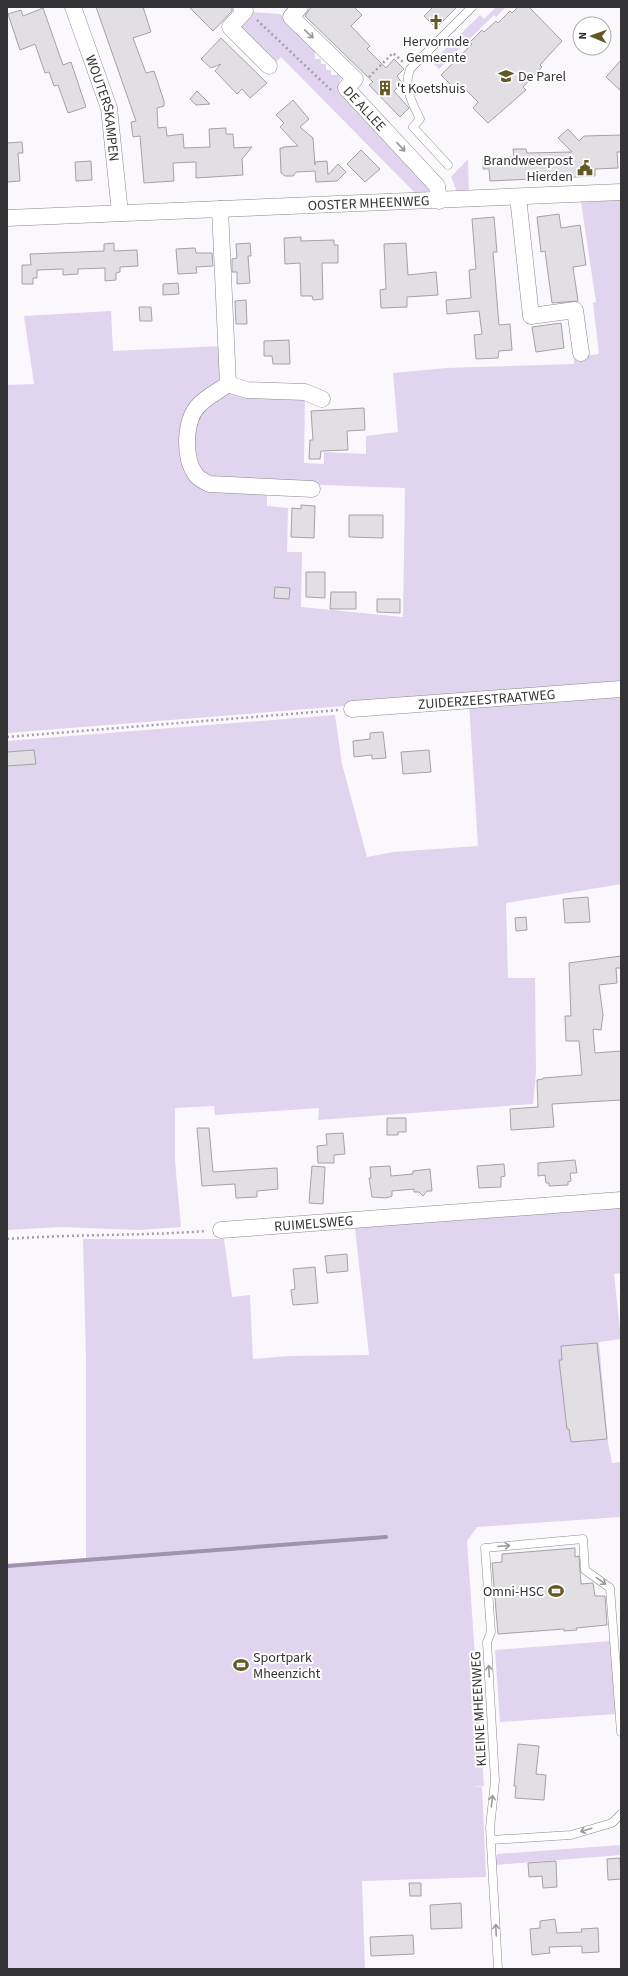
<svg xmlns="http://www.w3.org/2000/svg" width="628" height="1976" font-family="'Source Sans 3',sans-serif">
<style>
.green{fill:#e0d4ef}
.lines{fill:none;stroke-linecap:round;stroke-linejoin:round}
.stream{stroke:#9f93ad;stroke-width:4}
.building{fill:#e1dee4;stroke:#a4a1a7}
.lane-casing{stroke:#8a888d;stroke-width:9}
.street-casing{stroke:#8a888d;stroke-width:17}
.path{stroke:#a2a0a4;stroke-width:2.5;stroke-dasharray:2 3;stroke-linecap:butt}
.lane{stroke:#fff;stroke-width:8}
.street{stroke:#fff;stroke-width:16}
.oneway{stroke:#9a999a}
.labels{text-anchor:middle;stroke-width:4;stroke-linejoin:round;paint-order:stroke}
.poi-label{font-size:14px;fill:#343335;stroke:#fff;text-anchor:start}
.street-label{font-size:14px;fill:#343335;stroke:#fff}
</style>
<rect width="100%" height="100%" fill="#faf8fd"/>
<path class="green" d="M496,7H506L496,17L494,15L439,69L432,62L480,15L484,19Z
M252,12L280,14L302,35L315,43V59H321V64H326V70H331V75H337V67L343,75L338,85L373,121L430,190L425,193H415L281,57L273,65L237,28Z
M468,159L469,194H458L451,177Z
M621,200V684L7,733V385L34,384L24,316L111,311L113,351L223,346V382C215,394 199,397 191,410C184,421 184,436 185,449C187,500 231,486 267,489V506L288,508L287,552H302L301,607L403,617L405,488L210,481C205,478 200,476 197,471C188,457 188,428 197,414C203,403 218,394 229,389L247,393L305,395L304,463L324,464V452L366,454V436L398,432L393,373L447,368L574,364V357L599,354L593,303L596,302L581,202Z
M621,692V884L506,903L508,978H535L536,1073L533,1104L318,1120L319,1108L215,1115L214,1106L175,1108V1161L181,1227L139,1230L60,1227L7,1230V741L335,715L342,764L367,857L393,852L478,846L469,704Z
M621,1205V1273L614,1274L621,1339L599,1342L608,1443L612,1463L621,1462V1517L477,1527L467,1541L484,1786L472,1787H482L486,1877L362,1881L365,1969H7V1567L86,1561V1359L83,1239H224L232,1297L250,1295L253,1359L289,1356L369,1355L355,1228Z
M611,1641L616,1714L500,1722L495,1650Z
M621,1845V1855L495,1865L497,1854Z"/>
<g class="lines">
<path class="stream" d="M7,1566L386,1537"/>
</g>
<path class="building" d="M96,7H143L151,32L133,38L146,73L154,71L164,101V106L157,108L158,128L166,127L167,136L183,134L184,148L210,147L209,129L226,128V134H233L234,148L252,147L242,159L243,175L196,178V162L173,163L174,181L144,183L140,136L133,137L131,122L136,121Z
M189,7H232V11L213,31Z
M311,7H354L362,15L351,26L370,46L367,49L386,68L394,59L404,69L397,76L402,83L394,91L409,108L400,117L369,85L373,82L305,16Z
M433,7H457L436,28L424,16Z
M518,7H529L562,41L540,65L542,67L523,87L526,90L488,123L473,108L478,102L460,84L455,89L441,75L472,44L470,42L482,30L484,32L496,21L498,23L510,11L512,13Z
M43,8L63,65L71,62L86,107L68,113L58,85L54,86L49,72L45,73L35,44L20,50L8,14L21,10L23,16Z
M221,38L267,83L250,98L242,89L237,94L215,71L221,64L211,68L201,59Z
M621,60V91L606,77Z
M197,91L210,104L196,105L190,99Z
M293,100L309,119L300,127L313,138L315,165V162L327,161L328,175L338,164L346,172L337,181L316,182L315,171L296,172L293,176H285L281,173L280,148H283V147L298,146L280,127L284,123L276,115Z
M568,129L579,141L584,136L621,135V152H617L618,168L595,169V176L490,181L489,169H483V158L514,157L513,149H526L527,153L572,152L558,138Z
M22,142L23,153H18L20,181L7,182V143Z
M361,150L380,169L365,182L347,164Z
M91,161L92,180L76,181L75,162Z
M559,214L561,228L580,225L586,265L573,267L578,301L552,303L545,251L541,252L537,217Z
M494,217L497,252H493L499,325L510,324L512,350L499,351L498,358L476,359L474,335L482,334L479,311L447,314L446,300L471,298L469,270L476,269L472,219Z
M301,237V241L334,240V245H338V263H322L323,299L313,300L312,296H301L300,263L285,264L284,238Z
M114,243V251L137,250L138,266L120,267V272L116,273V280L105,281V268L78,269V274L63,275V269L37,270V278H33V284H22V265H31L30,254L104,251V244Z
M250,243L251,256H248L250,283L237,284V272H232V259L237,258L236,244Z
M406,243L408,275L436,272L438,295L407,297V307L381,308L380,290L386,289L384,244Z
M195,248L196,253H212L213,266L196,267L197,273L178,274L176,249Z
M178,283L179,294L163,295V284Z
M246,300L247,324H236L235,301Z
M139,307H151L152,321H140Z
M561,323L564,348L536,352L532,327Z
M289,340L290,364H273L272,356H264V341Z
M364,408L365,430L347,431L348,450L321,451L320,459H309L310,440H313L311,411Z
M301,505L315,506L314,538L291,537L292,508L301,509Z
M349,515H383V538L349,537Z
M306,572H325V598L306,597Z
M275,587L290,588L289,599L274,598Z
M331,592H356V609H330Z
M377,599H400V613L377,612Z
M383,732L386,758L372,759V755L354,757L353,741L370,739V733Z
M34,750L36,764L7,766V752Z
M429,750L431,772L403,774L401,752Z
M588,897L590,922L565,923L563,899Z
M526,917L527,930L516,931L515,918Z
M621,956V968H616L617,983L599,985L603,1015L601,1030L593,1029L595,1053L621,1051V1100L552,1104L554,1127L511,1130L510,1109L538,1107L537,1080L543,1079V1078L582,1075L579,1041H566L565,1016H571L569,963Z
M387,1118H406V1132H398V1135H387Z
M197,1128H209L213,1172L277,1168L278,1189L257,1191V1197L236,1198L235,1184L202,1186Z
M343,1133L345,1154L334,1155V1163H318L317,1146L327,1145L326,1134Z
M575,1160L577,1173H570L571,1181L568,1182V1185L549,1186V1183H546L545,1175L538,1176V1163Z
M504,1164L505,1176L501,1177V1187L479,1188L477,1166Z
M312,1166L325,1167L323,1204L309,1203Z
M390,1166L391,1176L413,1174V1171L430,1169L432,1191H427L423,1196L419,1192H414V1189L392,1191V1196L386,1198L372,1197L369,1178H371L370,1167Z
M347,1254L348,1271L327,1273L325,1256Z
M315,1267L318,1303L293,1305L291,1290L295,1289L293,1269Z
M597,1343L607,1439L571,1442L569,1429H567L559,1360H562L561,1346Z
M575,1548V1557L579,1556L581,1584L593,1583L595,1596H605L607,1625L576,1628L577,1630L564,1631V1629L498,1634L492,1563L502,1562V1554Z
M518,1744L539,1746L536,1774L546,1775L544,1800L515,1798L516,1786H514Z
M620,1858L621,1879L608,1880L607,1859Z
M556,1861L557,1887L543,1888L542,1876L529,1877L528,1863Z
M409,1883H421V1896H410Z
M461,1903L462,1928L431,1929L430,1905Z
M555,1919L557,1933L582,1932L581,1929L598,1928L599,1952L582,1953V1946L549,1947L550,1953L532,1955L530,1929L540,1928V1921Z
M413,1935L414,1954L371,1956L370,1937Z"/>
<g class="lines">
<defs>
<path id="lane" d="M448,165L413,127L420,119C412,102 403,88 410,69L472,7
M491,1840L571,1835L612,1823L621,1814
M498,1969L490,1827L495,1781L487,1642L491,1632L485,1548L583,1539L585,1570L610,1588L621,1732"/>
<g id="street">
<path id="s1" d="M73,7L109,108L120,213"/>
<path d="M241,7L245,11L230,27L269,66"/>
<path id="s2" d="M300,7L291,17L355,79L346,88L437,186L439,201"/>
<path d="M518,197L531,316L575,310L581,353"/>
<path d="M220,209L228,384"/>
<path id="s3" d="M7,218L621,192"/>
<path d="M228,384C219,391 208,396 200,404C184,419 183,458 196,475C199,479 204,481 209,484L312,489"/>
<path d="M228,384L247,390L305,392L322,399"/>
<path id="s4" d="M352,709L621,689"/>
<path id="s5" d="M221,1230L621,1200"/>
</g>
</defs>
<use href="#lane" class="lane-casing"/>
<use href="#street" class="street-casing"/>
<path class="path" d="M257,20L331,90
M369,77L393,53L403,62
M7,737L339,710
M7,1239C74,1234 140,1236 207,1231"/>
<use href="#lane" class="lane"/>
<use href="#street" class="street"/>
</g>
<defs><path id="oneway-shaft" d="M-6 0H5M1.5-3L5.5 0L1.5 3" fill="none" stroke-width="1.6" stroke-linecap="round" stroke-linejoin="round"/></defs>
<g class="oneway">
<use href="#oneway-shaft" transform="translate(309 34) rotate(44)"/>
<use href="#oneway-shaft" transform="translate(401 147) rotate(47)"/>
<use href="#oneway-shaft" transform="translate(504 1546) rotate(-5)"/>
<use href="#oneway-shaft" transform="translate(601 1581) rotate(36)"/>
<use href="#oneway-shaft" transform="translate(489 1671) rotate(-93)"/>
<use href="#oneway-shaft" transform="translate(492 1801) rotate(-83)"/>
<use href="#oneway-shaft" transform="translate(586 1830) rotate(163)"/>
<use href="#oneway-shaft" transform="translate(496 1930) rotate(-93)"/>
</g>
<defs>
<symbol id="church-bare" viewBox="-9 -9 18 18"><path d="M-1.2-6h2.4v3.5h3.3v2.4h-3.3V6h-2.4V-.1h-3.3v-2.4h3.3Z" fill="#645824" stroke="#fff" stroke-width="2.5" paint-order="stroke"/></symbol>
<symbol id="school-bare" viewBox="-9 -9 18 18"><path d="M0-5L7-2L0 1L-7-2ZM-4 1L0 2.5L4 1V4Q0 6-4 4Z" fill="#645824" stroke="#fff" stroke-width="2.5" paint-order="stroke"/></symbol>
<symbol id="building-bare" viewBox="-9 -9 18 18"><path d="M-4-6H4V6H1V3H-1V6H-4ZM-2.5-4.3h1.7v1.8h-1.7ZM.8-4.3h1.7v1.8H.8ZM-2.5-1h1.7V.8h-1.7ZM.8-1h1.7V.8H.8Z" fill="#645824" stroke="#fff" stroke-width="2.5" paint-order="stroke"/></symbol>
<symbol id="civic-bare" viewBox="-9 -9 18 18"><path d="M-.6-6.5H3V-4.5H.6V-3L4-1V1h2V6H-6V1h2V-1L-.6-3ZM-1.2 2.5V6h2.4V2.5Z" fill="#645824" stroke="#fff" stroke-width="2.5" paint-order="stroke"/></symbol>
<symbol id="stadium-bare" viewBox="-9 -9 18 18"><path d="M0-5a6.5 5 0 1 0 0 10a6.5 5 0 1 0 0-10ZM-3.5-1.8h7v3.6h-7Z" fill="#645824" stroke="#fff" stroke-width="2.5" paint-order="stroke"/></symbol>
</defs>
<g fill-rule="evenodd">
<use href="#church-bare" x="425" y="11" width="22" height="22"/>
<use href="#school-bare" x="495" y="65" width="22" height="22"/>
<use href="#building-bare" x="374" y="77" width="22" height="22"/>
<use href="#civic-bare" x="574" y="157" width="22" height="22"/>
<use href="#stadium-bare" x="545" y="1580" width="22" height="22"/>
<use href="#stadium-bare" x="230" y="1654" width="22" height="22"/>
</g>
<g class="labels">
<g class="poi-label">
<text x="436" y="46" text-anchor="middle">Hervormde<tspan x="436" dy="16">Gemeente</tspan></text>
<text x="518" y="81">De Parel</text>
<text x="397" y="93">'t Koetshuis</text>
<text x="573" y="165" text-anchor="end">Brandweerpost<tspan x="573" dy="16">Hierden</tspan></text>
<text x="544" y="1596" text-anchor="end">Omni-HSC</text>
<text x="253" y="1662">Sportpark<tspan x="253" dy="16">Mheenzicht</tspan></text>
</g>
<g class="street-label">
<text dy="5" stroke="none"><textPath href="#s1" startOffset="106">WOUTERSKAMPEN</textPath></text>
<text dy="5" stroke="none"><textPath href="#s2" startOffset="143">DE ALLEE</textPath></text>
<text dy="5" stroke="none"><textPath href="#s3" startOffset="362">OOSTER MHEENWEG</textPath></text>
<text dy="5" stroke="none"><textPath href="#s4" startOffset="135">ZUIDERZEESTRAATWEG</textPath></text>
<text dy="5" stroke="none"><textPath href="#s5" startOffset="93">RUIMELSWEG</textPath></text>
<text transform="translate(478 1709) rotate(-93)" y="5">KLEINE MHEENWEG</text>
</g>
</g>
<rect width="628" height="1976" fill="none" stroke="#343335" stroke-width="16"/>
<g transform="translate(592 36) rotate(272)"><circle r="19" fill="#ffffff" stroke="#aeadae"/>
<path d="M0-3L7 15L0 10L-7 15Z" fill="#645824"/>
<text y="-6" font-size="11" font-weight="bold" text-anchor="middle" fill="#343335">N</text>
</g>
</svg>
